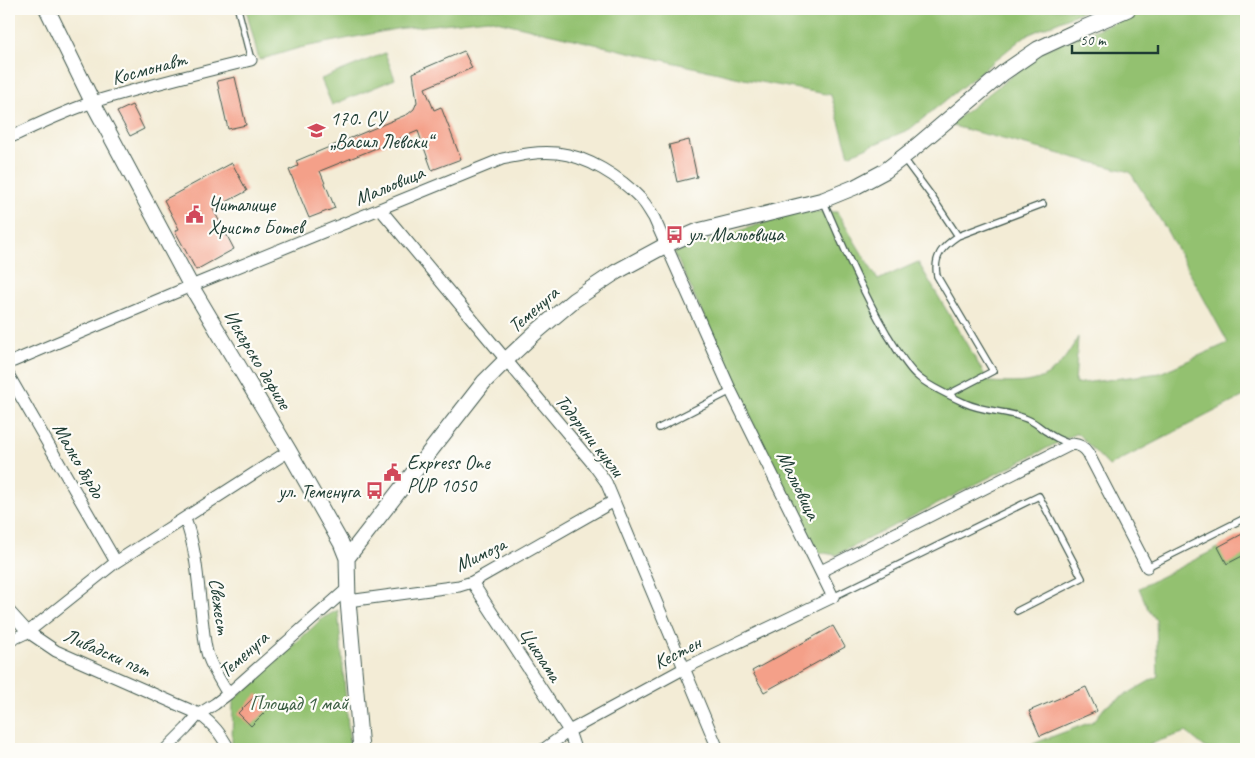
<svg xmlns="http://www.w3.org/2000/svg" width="1255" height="758" font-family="Caveat,sans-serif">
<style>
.green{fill:#93c170;stroke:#597f52}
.building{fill:#f4a089}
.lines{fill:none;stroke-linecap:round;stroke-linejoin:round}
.lane-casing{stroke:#3f574c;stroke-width:8}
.street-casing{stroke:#3f574c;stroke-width:13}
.secondary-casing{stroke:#3f574c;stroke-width:17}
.lane{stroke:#fff;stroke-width:5.5}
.street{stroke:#fff;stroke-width:11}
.secondary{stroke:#fff;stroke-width:15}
.labels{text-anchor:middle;stroke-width:4.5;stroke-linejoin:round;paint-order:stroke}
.street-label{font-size:20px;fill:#1f3d34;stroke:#fdfcf7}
.poi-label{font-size:20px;fill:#1f3d34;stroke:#fdfcf7;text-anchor:start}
.park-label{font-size:20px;fill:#3c5e43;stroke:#fdfcf7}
</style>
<rect width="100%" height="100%" fill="#fdfcf7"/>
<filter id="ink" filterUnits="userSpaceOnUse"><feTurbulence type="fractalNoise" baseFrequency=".02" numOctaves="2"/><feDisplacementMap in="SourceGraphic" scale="10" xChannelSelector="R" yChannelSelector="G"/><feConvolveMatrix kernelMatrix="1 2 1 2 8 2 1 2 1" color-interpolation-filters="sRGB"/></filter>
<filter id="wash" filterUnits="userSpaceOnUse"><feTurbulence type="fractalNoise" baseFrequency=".0096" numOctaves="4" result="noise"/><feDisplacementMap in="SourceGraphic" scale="20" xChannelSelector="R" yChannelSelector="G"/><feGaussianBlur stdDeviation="1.12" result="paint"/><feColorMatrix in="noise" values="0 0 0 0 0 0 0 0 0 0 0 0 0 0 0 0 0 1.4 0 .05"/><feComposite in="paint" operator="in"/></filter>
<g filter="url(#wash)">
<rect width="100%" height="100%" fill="#f3ecd6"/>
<path class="green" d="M246,9H1088L1025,36L910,129L849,155L831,95L744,79L488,19L396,29L299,48L259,60Z
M1149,9H1246V395L1109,466L1077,433L836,555L812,551L674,252L800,211L837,212L878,280L918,262L989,382C1038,385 1053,382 1078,337L1075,384L1160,373L1228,343L1166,229L1130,172L949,125L1046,49Z
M385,53L395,79L332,105L321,79Z
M1246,534V748L1243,746L1239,749H1207L1186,732L1149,744L1144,749H1019L1094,721L1105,707L1158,676L1156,620L1148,609L1139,588Z
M338,610L350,749H235L232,744L233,700L323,618Z"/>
<g id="blocks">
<path class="building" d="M464,51L472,68L425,88L434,110L441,107L461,159L432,170L418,131L320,171L335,208L309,218L289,170L298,166L296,161L408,114L414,109L417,102L413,73Z
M235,77L246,125L228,129L217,81Z
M132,105L144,129L130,136L117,112Z
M689,140L697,177L677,182L669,145Z
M232,163L247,191L213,209L234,249L196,270L175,231L179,229L164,200Z
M1246,532V554L1227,564L1218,547Z
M833,626L845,647L764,692L752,671Z
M1086,687L1097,711L1040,736L1029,711Z
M257,694L270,707L251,726L238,713Z"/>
</g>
</g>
<g filter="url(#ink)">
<use href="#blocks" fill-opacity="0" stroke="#3f574c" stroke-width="1"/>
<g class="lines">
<defs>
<path id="lane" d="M238,9L251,60
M904,159L930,194L958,236C943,246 933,256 937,276L993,371L949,394
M823,200C843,246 862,291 887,334C895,346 905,365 916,375C926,385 952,397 965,403C986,413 1011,410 1031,421C1037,424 1042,429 1047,432C1054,438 1062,441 1071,444
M958,236L1043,204
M659,428L731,391
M1147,567L1245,518
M833,597L1039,496L1082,578L1017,611"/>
<path id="street" d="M9,138C36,125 64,112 93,102C145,86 198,73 251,60
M381,210L593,464L606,482L718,749
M9,363L191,286L502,159C520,155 538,151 557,153C587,156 620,177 641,199C646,204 650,212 654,218L731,391L833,597L685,668L569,731L544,749
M9,376L116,562
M185,519C197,550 198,585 202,618C204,631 204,644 208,656C213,670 221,682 228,694
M821,571L1072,444C1080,445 1084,447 1088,453L1147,567
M472,582L569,731L575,749
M348,601L459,586L472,582L614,501
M9,611L28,632L56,651L199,714C214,725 220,733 229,749
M9,641L28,632L116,562L289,451
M166,749L186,729L199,714L215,704L228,694L348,588"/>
<path id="secondary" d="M47,9L93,103L191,286L289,451L341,543L347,558L348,601L361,749
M347,558L484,382L506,360L535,333L574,300L616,272L666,245L698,231L823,200L855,187L885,171L912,150L1003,73L1038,49L1079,30L1128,9"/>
</defs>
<use href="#lane" class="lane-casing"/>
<use href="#street" class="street-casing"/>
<use href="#secondary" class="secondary-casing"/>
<use href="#lane" class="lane"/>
<use href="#street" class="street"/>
<use href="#secondary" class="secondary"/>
</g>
</g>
<defs>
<symbol id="school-bare" viewBox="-9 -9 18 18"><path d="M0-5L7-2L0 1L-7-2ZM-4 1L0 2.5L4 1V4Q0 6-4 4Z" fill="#d1495b" stroke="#fdfcf7" stroke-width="2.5" paint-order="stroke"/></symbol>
<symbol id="civic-bare" viewBox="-9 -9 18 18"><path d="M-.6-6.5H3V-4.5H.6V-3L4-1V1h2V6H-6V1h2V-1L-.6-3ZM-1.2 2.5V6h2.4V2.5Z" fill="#d1495b" stroke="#fdfcf7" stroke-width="2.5" paint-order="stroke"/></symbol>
<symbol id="bus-bare" viewBox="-9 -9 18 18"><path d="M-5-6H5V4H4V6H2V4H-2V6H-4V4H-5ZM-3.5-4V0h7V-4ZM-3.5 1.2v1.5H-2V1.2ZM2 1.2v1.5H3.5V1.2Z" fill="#d1495b" stroke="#fdfcf7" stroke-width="2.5" paint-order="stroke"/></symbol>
</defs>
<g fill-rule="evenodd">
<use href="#school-bare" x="304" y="118" width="25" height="25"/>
<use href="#civic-bare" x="182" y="202" width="25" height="25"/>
<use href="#bus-bare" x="662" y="222" width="25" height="25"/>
<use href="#civic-bare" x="380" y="460" width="25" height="25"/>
<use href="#bus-bare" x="362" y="478" width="25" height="25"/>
</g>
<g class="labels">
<g class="street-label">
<text transform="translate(149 68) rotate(-15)" y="7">Космонавт</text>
<text transform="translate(389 185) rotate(-23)" y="7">Мальовица</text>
<text transform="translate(533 309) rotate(-41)" y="7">Теменуга</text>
<text transform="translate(258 359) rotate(59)" y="7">Искърско дефиле</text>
<text transform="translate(590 435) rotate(52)" y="7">Тодорини кукли</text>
<text transform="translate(79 460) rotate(60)" y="7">Малко бърдо</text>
<text transform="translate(799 485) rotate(64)" y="7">Мальовица</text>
<text transform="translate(480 554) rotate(-26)" y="7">Мимоза</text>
<text transform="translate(220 606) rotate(82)" y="7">Свежест</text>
<text transform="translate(107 652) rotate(24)" y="7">Ливадски път</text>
<text transform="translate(677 652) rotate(-27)" y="7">Кестен</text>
<text transform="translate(243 654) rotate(-42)" y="7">Теменуга</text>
<text transform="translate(541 654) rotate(57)" y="7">Циклама</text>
</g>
<g class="poi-label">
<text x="330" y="125">170. СУ<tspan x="330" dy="23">„Васил Левски“</tspan></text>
<text x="208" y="211">Читалище<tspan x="208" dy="23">Христо Ботев</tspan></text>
<text x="688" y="241">ул. Мальовица</text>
<text x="407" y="469">Express One<tspan x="407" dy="23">PUP 1050</tspan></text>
<text x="360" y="498" text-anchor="end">ул. Теменуга</text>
</g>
<g class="park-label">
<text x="299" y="710">Площад 1 май</text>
</g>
</g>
<rect width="1255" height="758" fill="none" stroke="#fdfcf7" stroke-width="30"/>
<path d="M1072 45v8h86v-8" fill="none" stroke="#1f3d34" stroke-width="2.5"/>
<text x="1080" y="45" font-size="15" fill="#1f3d34" stroke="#fdfcf7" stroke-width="4" paint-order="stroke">50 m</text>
</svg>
